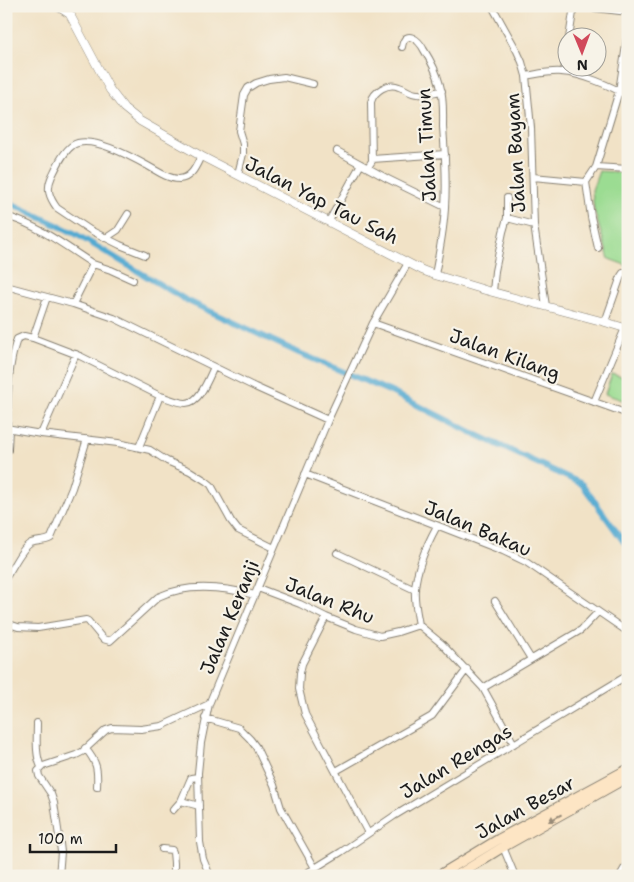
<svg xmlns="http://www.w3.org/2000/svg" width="634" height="882" font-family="'Shantell Sans',sans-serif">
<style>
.grass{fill:#9bdc92;stroke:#5c7c57}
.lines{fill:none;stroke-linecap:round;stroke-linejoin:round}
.canal{stroke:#55aad1;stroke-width:6}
.minor-casing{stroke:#867f71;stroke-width:8}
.tertiary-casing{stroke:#867f71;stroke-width:9}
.secondary-casing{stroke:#867f71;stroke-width:11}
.minor{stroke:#fff;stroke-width:6}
.tertiary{stroke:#fff;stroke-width:8}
.secondary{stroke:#fde5c4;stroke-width:9}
.oneway{fill:#988b78}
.labels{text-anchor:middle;stroke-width:4.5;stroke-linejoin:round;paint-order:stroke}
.street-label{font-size:19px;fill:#1c1c1c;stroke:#f7f3e8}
</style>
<rect width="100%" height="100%" fill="#f7f3e8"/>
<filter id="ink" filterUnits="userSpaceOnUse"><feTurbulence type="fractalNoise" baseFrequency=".02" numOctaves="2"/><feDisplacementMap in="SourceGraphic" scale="10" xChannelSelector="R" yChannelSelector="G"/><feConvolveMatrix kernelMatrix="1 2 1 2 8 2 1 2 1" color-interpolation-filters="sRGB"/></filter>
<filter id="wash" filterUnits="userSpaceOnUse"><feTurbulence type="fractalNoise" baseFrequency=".0096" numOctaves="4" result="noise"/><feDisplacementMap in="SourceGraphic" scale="20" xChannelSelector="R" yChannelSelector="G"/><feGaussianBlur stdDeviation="1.12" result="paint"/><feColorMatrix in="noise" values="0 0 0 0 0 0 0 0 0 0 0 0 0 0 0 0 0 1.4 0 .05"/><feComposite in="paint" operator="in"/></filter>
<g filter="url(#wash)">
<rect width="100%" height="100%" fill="#f1e2c6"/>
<path class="grass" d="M599,171L628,173V266L609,259L594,210L592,190Z
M612,374L628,379V402L605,394Z"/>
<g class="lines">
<path class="canal" d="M6,201L74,233L186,300L299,353L389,391L475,434L582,484L624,542L628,543"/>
</g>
</g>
<g filter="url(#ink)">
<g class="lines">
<defs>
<path id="minor" d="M492,6L517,51L522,62L526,76L531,128L534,225L546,306
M578,6L628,12
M569,38L574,6
M402,47C405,28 419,40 424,50C431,61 437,73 440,85C444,98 443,113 443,127C445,153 447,180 445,207C444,230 439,253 435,275
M564,72L566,54
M526,76C538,74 550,71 561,72C581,73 611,86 628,96
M337,151L388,179L445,207
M372,159L445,154
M368,167L372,161L371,102C374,91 388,82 399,87C406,89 410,94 418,94C425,95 434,92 442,91
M596,167L628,169
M238,174L243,154V144L239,131L244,95L248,88L256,83L269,79L284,77L313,84
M533,177L586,182
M586,182L596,167L619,91L628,32
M586,182L591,217L598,248
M9,217C41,227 65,246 93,264L73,304
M507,218L534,225
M329,221L361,164
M106,238L118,230L128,214
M145,255L120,245L90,230L57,208C49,197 46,189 52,176C57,166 63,152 73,145C90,134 132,157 148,166C157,171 168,179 179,179C192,178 196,166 201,156
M93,264L111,270L133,280
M6,286L73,304L114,318L255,387L328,420
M493,292L495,271L503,232L507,218V198
M605,322L621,276L623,273H628
M373,323L628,414
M33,338L47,297
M160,396C168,398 178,403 186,403C200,403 209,377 214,367
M594,402L625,328
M6,428L41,434L118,443L150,450L167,461L190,471L206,481L211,485L231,521L238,530L274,548
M7,429C8,398 7,369 17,339L24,336L33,338L80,356L160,396L139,447
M41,434L76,354
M8,450L9,429
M305,474L503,551L526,562L628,632
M437,526C426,546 417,566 415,589C414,601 417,613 419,625L442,644L483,688L514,744
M337,553L415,590
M6,577C13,568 21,548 31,543C38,540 45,542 51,538L72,488L87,439
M258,588L300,604L326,617L356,629L380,636L398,632L419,625
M495,601L531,659
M326,617L302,664L300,673L299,689L305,714L368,833
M6,623L18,627L38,628L86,620L88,621L103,639L110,641L158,597C187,583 224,587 255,595
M483,688L581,630L598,612
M205,718L239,728L250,739L256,747L274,785L281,808L315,868
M37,723C37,737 35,754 41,767
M85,748C97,762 98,769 97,787
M336,771L432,716L467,669
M181,801L199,806
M173,810L181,801L191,778L198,777
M503,847L515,876
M162,849L172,850L173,852L174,863V876
M59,874L77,876
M10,876L13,874
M59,876L61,852L59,836L54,803L51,794L39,776L38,771L43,766L76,755L82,752L106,730L112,728L141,729L162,726L209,704
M210,876L203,859L200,842L198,773L201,743L209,704L328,420L373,323L408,263
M302,876L341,852L394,816L628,675
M620,876L624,869L628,866"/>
<path id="tertiary" d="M57,6L71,15
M68,6V11L110,90L124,108L140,121L201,156L422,270L435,275L485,290L605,322L628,329"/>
<path id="secondary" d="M438,876L499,839L628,769
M456,876L503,847L628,777"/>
</defs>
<use href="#minor" class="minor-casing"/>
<use href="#tertiary" class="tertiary-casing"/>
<use href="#secondary" class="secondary-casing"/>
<use href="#minor" class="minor"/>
<use href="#tertiary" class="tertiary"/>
<use href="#secondary" class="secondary"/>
</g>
<defs><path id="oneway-solid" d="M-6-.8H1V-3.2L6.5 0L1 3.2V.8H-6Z" transform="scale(1.25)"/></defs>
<use class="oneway" href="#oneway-solid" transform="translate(555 818) rotate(151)"/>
</g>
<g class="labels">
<g class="street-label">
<text transform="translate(426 145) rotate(-93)" y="7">Jalan Timun</text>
<text transform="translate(515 153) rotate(-93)" y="7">Jalan Bayam</text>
<text transform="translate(322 200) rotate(27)" y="7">Jalan Yap Tau Sah</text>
<text transform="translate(505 354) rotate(20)" y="7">Jalan Kilang</text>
<text transform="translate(478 528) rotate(23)" y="7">Jalan Bakau</text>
<text transform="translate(330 600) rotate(22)" y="7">Jalan Rhu</text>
<text transform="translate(229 617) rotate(-67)" y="7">Jalan Keranji</text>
<text transform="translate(456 761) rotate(-31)" y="7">Jalan Rengas</text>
<text transform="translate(525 807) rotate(-29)" y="7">Jalan Besar</text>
</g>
</g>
<rect width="634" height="882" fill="none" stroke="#f7f3e8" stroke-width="25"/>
<g transform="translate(582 52) rotate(179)"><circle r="24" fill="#f7f3e8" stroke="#9f9d96"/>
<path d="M0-4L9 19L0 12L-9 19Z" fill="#d1495b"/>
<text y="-8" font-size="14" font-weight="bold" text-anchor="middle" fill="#1c1c1c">N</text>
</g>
<path d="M30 844v8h86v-8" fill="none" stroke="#1c1c1c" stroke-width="2.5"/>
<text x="38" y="844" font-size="15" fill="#1c1c1c" stroke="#f7f3e8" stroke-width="4" paint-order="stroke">100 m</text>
</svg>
